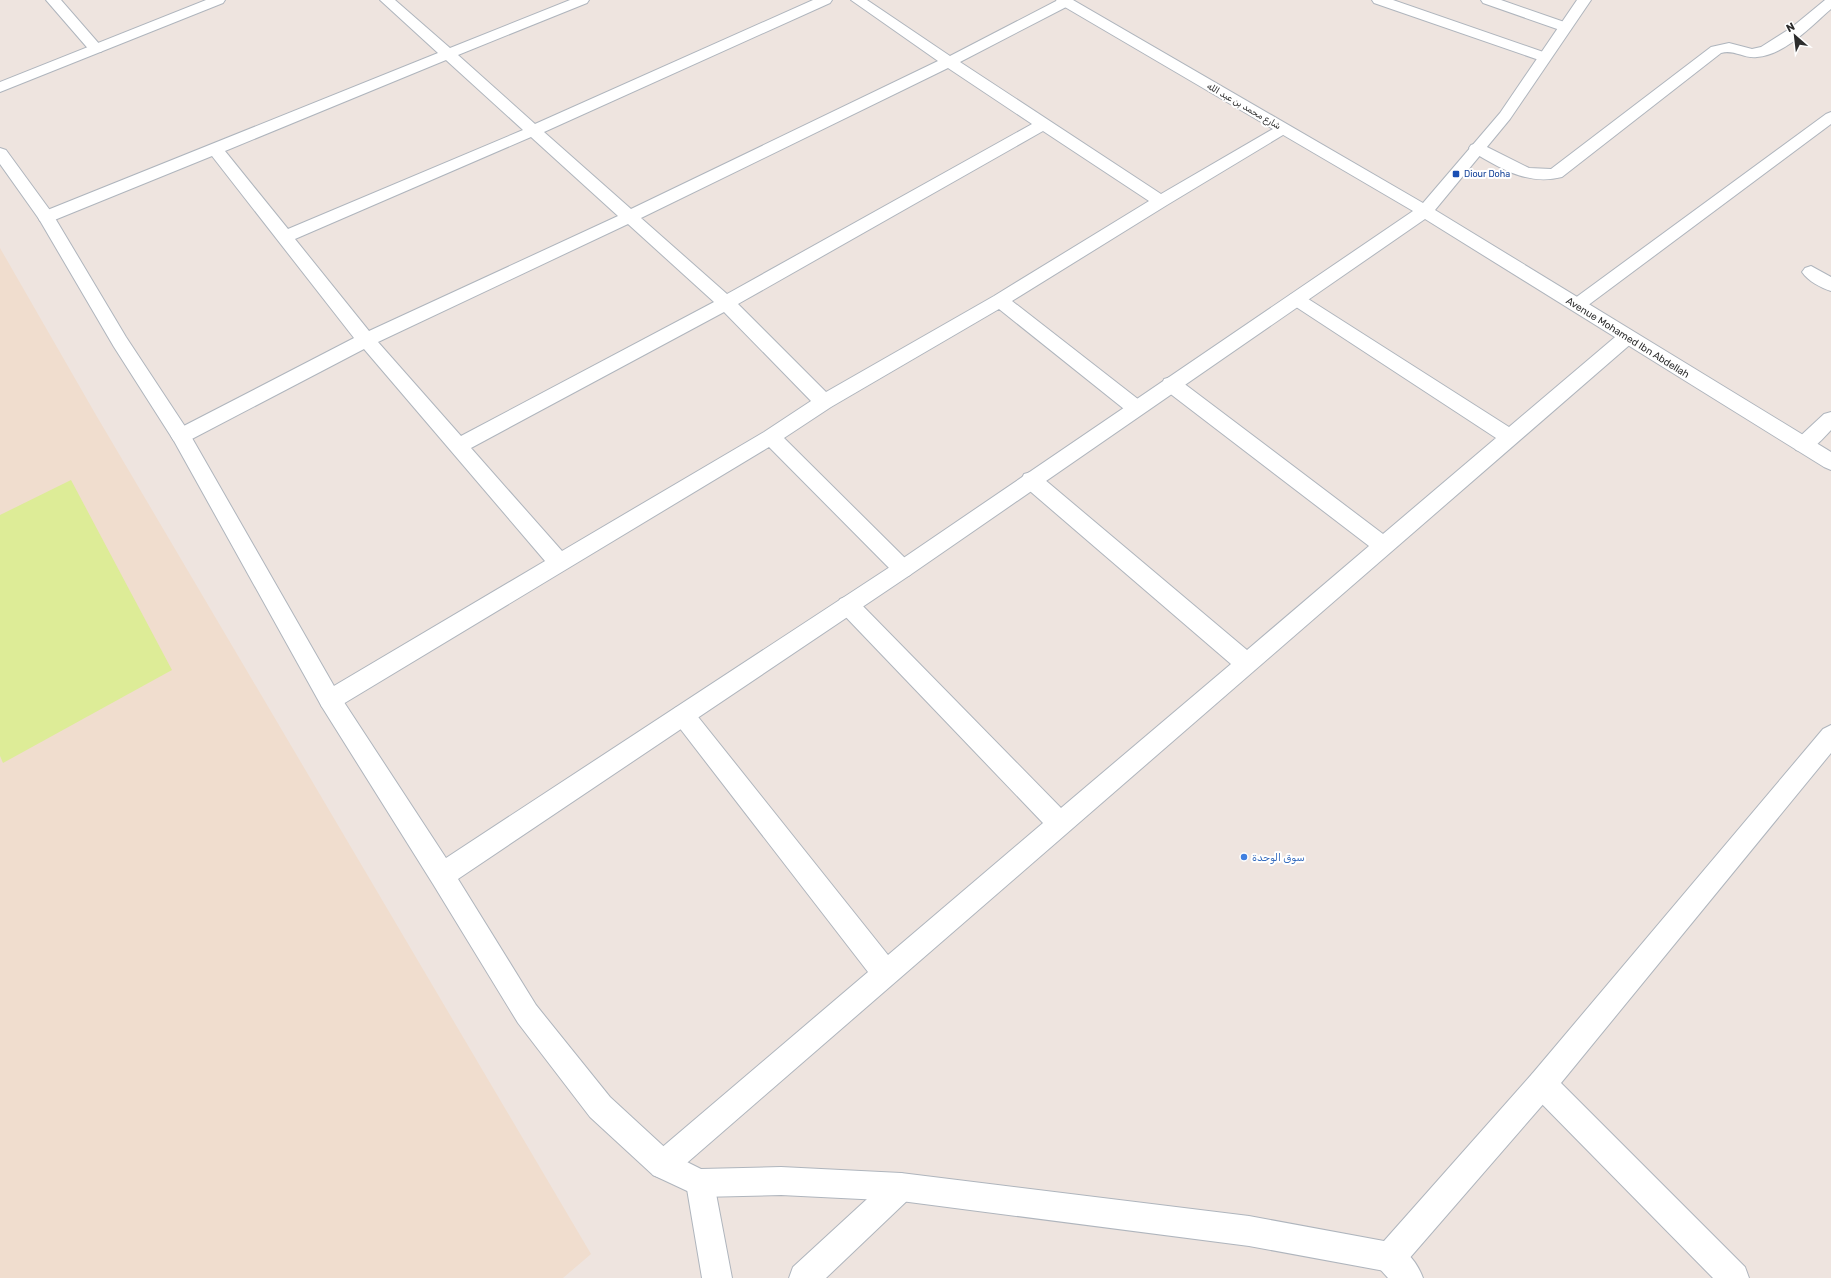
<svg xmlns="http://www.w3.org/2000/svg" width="1831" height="1278" font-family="Rubik,'Noto Sans Arabic',sans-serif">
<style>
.education{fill:#f0ddce}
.pitch{fill:#ddec97}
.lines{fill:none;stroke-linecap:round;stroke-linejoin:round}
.street-casing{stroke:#afb5bd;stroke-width:2}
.secondary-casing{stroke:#afb5bd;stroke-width:2}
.street{fill:#fff;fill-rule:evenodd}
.secondary{fill:#fff;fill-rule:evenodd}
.transit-dot{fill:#1a4fb4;stroke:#fff;stroke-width:1.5}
.shop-dot{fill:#3f7fe0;stroke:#fff;stroke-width:1.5}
.labels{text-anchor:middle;stroke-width:4;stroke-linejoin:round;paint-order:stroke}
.far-street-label{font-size:9px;fill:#2d2d2d;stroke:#fff}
.far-transit-label{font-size:9px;fill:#164399;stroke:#fff;text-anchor:start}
.street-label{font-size:10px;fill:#2d2d2d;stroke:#fff}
.shop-label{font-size:10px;fill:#366cbe;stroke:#fff;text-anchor:start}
</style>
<rect width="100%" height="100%" fill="#eee4df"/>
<path class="education" d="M0,248L96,415L591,1254L563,1278H0Z"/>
<path class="pitch" d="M71,480L172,670L3,763L0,756V515Z"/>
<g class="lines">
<defs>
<path id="street" d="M46,0H61L101,46L103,49L101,52H91Z
M380,0H395L450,48L570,0H589L587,3L458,55L535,124L813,0H832L830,3L544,132L631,209L938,61L851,0H867L950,56L1058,0H1071L1072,2L1070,5L960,62L1161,194L1278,126H1288L1291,129L1288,132L1167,205L1012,301L1143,403L1146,408L1143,413L1136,415L1129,413L999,309L831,407L784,438L910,563L914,569L910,575L903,578L896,575L769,447L338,707L330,710L322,707L319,700L322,693L545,561L364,349L188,441L181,443L174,441L171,436L174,431L354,338L212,156L52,221L46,222L40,221L38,217L40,213L438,53ZM446,60L523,130L288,229L225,151ZM948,68L1032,124L727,294L641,218ZM1043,131L1149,201L994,296L826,392L738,304ZM531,137L618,216L369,331L295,239ZM628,224L714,302L461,436L378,342ZM724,312L811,401L764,432L562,551L471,448Z
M1372,0H1393L1549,54L1551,57L1549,60H1539L1374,3Z
M1481,0H1501L1570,24L1572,27L1570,30H1560L1483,3Z
M1825,0H1831V9C1811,26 1785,55 1757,57C1744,59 1734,49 1721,53L1562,177C1527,186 1500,168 1471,151L1469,148L1471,145L1477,143L1483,145L1529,168L1551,169L1711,47L1729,43L1752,49L1761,47L1791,28Z
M1831,112V124L1583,309L1577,311L1571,309L1568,305L1571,301L1826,114Z
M1811,266L1831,277V291C1821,288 1808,281 1802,272L1805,268Z
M1296,293L1302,295L1509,427L1621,332L1627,331L1633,332L1636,337L1633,342L673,1175L663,1179L653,1175L649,1165L653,1155L868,972L675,722L672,715L675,708L683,705L691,708L888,955L1043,823L840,611L837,605L840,599L848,596L856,599L1061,808L1231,664L1024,486L1021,480L1024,474L1031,472L1038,474L1247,650L1369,546L1164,389L1162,384L1164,379L1171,377L1178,379L1383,534L1496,438L1290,303L1287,299L1290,295Z
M1831,412V430C1821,440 1811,455 1796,450L1793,445L1796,440L1824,414Z
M1542,1070L1552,1074L1745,1267L1749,1278H1713L1532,1094L1528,1084L1532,1074Z
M700,1169L710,1173L714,1183L732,1278H702L686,1183L690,1173Z
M901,1173L911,1177L915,1187L911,1197L826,1278H789L793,1267L891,1177Z
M1390,1242C1406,1249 1417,1262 1423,1278H1388L1379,1268L1375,1257L1379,1246Z"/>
<path id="secondary" d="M206,0H225L223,3L0,92V82Z
M1056,0H1073L1423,203L1500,113L1577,0H1591L1510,119L1435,210L1831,452V470L1824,467L1425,219L910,575L458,879L536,1005L610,1097L673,1155L701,1169L781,1167L901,1173L1249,1216L1384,1241L1532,1074L1823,729L1831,725V753L1552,1094L1401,1268L1390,1272L1249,1246L901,1201L781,1195L700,1197L653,1175L590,1117L518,1023L433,884L322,707L174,441L114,347L39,219L0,164V148L6,150L52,213L126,337L188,431L338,693L446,858L896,563L1413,211L1058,3Z"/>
</defs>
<use href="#street" class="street-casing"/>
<use href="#secondary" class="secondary-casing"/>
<use href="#street" class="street"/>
<use href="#secondary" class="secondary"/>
</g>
<rect class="transit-dot" x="1452" y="170" width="8" height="8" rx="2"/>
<circle class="shop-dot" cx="1244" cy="857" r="4"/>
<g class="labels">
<g class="far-street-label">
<text transform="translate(1244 106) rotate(30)" y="3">شارع محمد بن عبد الله</text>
</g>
<g class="far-transit-label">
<text x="1464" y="177">Diour Doha</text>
</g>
<g class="street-label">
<text transform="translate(1628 337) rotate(32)" y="4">Avenue Mohamed Ibn Abdellah</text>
</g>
<g class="shop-label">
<text x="1252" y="861">سوق الوحدة</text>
</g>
</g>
<g transform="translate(1795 36) rotate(332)" stroke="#ffffff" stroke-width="3" paint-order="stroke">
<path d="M0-3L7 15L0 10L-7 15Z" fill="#2d2d2d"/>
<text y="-6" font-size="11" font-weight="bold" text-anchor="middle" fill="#2d2d2d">N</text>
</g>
</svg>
